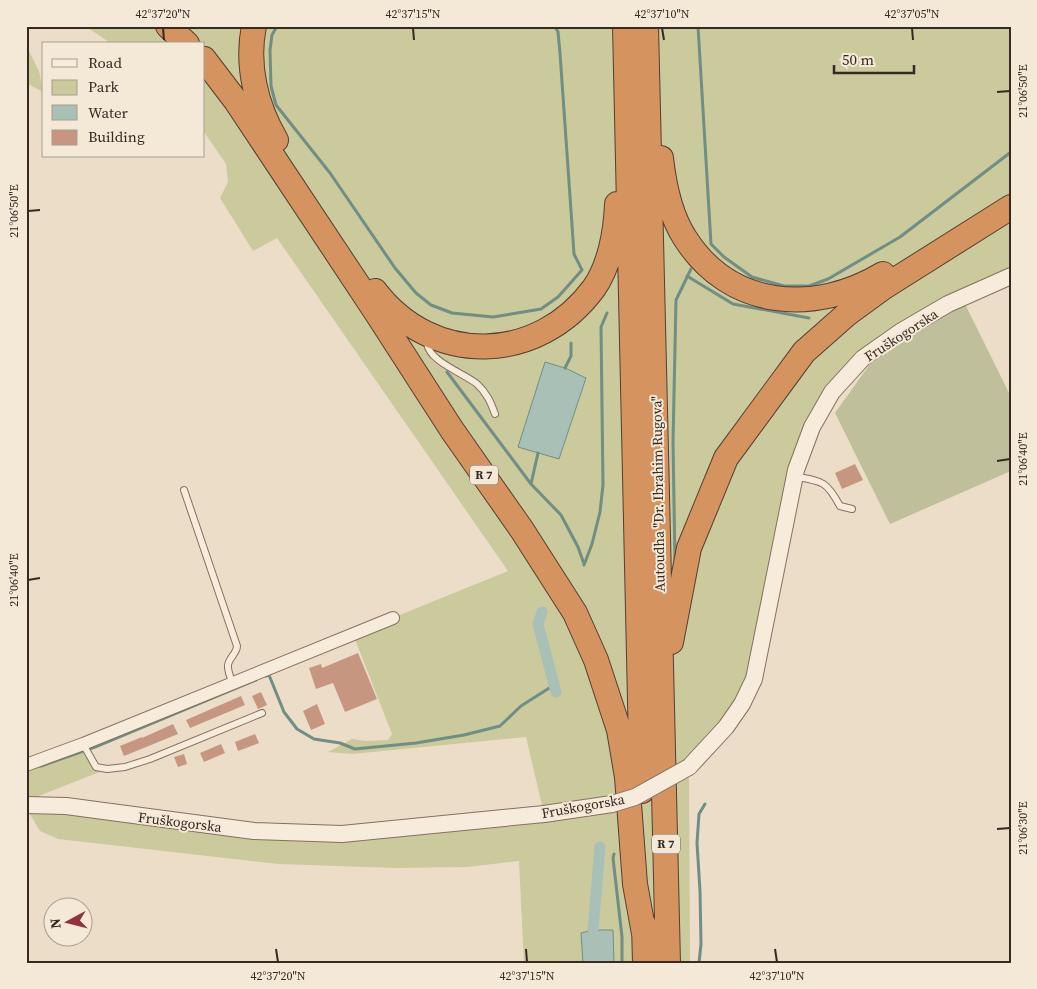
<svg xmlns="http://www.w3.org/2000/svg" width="1037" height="989" font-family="'Source Serif 4',serif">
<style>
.green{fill:#caca9c}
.cemetery{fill:#bfbf9b}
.water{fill:#a9c0b7;stroke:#708e83}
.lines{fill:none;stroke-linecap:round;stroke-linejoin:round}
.stream{stroke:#708e83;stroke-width:3}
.canal{stroke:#a9c0b7;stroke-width:11}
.building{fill:#c79681}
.service-casing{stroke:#876f5e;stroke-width:8}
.minor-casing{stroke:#876f5e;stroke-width:14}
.tertiary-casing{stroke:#876f5e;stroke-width:18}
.motorway-casing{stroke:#553e32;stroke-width:26}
.service{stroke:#f7ebdb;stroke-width:6}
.minor{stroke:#f7ebdb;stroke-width:12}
.tertiary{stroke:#f7ebdb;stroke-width:16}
.motorway{stroke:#d5935f;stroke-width:24}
.tertiary-bridge-casing{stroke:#876f5e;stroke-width:18;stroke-linecap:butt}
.tertiary-bridge{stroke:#f7ebdb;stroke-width:16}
.ticks{fill:none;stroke:#382921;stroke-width:2}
.labels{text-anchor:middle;stroke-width:4;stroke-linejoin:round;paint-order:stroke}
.shield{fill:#f4e8d7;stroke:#706258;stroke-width:1}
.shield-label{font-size:12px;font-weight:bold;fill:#382921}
.street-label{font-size:14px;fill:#382921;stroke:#f4e8d7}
.neatline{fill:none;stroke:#382921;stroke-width:2}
.ticks-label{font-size:12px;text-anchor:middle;fill:#382921}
</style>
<rect width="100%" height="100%" fill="#ecddc8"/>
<path class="green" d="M85,26H1011V276L900,332L856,352L832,392L808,426L754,679L689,767L690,963H524L519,861L467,867L395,868L279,864L58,839L40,831L28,811L342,834L544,814L526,737L352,754L328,752L352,739L367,741L388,740L392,734L353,634L508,571L277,238L253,251L220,198L228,182L226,164L204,132V44H112Z
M26,45L39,71L43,92L26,83Z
M83,744L96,767L107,769L26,801V765Z"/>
<path class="cemetery" d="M964,302L1011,397V471L890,524L835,413L870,364L947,311Z"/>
<path class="water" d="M545,362L565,368L586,378L559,459L518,447Z
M593,930H613L614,963H583L581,933Z"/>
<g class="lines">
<path class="stream" d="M277,26L272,35L270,50L271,86L276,105L330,173L395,268L416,293L431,305L452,313L493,317L541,309L558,297L582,270L574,254L560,53L558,32L555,26
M698,26L711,244L724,257L752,277L784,286H809L828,279L900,237L1011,152
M687,276L733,304L809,318
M565,368L571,356V343
M447,372L531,484
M538,453L531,484L561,515L578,547L584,564
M675,564L673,442L676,300L691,269
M584,565L592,544L600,512L603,485L601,327L607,313
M266,676L269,675L284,712L297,729L314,739L340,743L355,749L416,743L464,735L500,726L521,706L554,685
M36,766H41L95,747L256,680
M614,854L613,858L622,937V963
M699,963L701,944L700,891L697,843L699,814L705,804"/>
<path class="canal" d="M542,612L538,624L556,692
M593,930L600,847"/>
</g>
<path class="building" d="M855,464L863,480L842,489L835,473Z
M358,653L377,699L345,712L333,683L316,689L309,668L321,664L322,668Z
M261,692L267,705L258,709L252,696Z
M241,696L245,705L190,728L186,720Z
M317,704L325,724L311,730L303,711Z
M173,724L178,734L124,756L120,746L142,737V738Z
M255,734L259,743L238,751L235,742Z
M221,744L225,753L204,762L200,753Z
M184,754L187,764L178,767L174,757Z"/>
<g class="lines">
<defs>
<path id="service" d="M430,339L427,343C429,362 464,373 477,384C487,393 491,403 495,414
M797,477C823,481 827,482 840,506L852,509
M184,490L237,646C237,654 227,659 228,667C228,672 231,678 232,683
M83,744L96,767L107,769L125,767L150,759L262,713"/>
<path id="minor" d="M26,765L83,744L393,618"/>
<path id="tertiary" d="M689,767L726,727L742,704L754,679L796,470L812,427L832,392L863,358L900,332L948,304L1011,276
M26,805L66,806L254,831L342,834L544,814L612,804"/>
<path id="motorway" d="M168,26L187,44
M254,26C246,65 256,106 276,140
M625,26L642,791
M646,26L668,963
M204,59L236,101L376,312L452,430L522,530L575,613L596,660L619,730L627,777L635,884L645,939
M661,158C664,185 670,215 685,238C730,309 815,315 883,274
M375,291C433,367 538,364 594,288C610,265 616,231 617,204
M671,642L689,548L726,458L804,352L847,314L884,287L1011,207
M644,925L645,963"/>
</defs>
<use href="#service" class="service-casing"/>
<use href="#minor" class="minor-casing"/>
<use href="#tertiary" class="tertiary-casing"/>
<use href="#motorway" class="motorway-casing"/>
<use href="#service" class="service"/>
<use href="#minor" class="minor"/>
<use href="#tertiary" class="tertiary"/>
<use href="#motorway" class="motorway"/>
<defs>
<path id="tertiary-bridge" d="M612,804L635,797L689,767"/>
</defs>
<use href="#tertiary-bridge" class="tertiary-bridge-casing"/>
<use href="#tertiary-bridge" class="tertiary-bridge"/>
</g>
<path class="ticks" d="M163,28L164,40M413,28L414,40M662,28L664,40M912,28L913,40M997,92L1010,91M28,211L40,210M997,461L1010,459M28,580L40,578M997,829L1010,828M276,949L278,962M526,949L527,962M775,949L777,962"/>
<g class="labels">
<g class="shield">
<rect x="470" y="465.5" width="28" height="19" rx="4"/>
<rect x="652" y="834.5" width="28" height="19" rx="4"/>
</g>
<g class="shield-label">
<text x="484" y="479">R 7</text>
<text x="666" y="848">R 7</text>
</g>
<g class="street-label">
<text transform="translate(901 335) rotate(-33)" y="5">Fruškogorska</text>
<text transform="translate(658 494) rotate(-91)" y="5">Autoudha "Dr. Ibrahim Rugova"</text>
<text transform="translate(583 806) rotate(-10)" y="5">Fruškogorska</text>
<text transform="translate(180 822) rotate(7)" y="5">Fruškogorska</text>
</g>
</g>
<rect width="1037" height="989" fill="none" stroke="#f4e8d7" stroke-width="55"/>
<rect x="42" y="42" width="162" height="115" fill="#f4e8d7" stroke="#a99c8e"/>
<rect x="52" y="59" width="25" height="8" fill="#f7ebdb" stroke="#a99c8e"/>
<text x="88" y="68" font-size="15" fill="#382921">Road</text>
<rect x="52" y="80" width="25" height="15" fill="#caca9c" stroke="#a99c8e"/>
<text x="88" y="92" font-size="15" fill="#382921">Park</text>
<rect x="52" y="105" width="25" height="15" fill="#a9c0b7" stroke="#a99c8e"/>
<text x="88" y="118" font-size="15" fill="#382921">Water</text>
<rect x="52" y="130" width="25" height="15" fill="#c79681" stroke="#a99c8e"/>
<text x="88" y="142" font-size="15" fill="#382921">Building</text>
<g transform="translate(68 922) rotate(263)"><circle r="24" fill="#f4e8d7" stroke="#a99c8e"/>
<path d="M0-4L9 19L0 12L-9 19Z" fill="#92323e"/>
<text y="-8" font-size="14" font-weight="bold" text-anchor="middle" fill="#382921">N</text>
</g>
<path d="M834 65v8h80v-8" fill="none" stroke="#382921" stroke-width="2.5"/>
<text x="842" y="65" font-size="15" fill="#382921" stroke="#f4e8d7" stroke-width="4" paint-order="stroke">50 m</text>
<rect x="28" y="28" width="982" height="934" class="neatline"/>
<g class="ticks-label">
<text x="163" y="18">42°37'20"N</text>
<text x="413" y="18">42°37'15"N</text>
<text x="662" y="18">42°37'10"N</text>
<text x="912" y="18">42°37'05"N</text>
<text transform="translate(1023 91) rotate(-90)" y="4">21°06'50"E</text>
<text transform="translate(14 211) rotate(-90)" y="4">21°06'50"E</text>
<text transform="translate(1023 459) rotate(-90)" y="4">21°06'40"E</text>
<text transform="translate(14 580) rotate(-90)" y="4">21°06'40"E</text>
<text transform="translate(1023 828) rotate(-90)" y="4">21°06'30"E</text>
<text x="278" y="980">42°37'20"N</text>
<text x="527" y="980">42°37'15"N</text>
<text x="777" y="980">42°37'10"N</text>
</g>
</svg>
